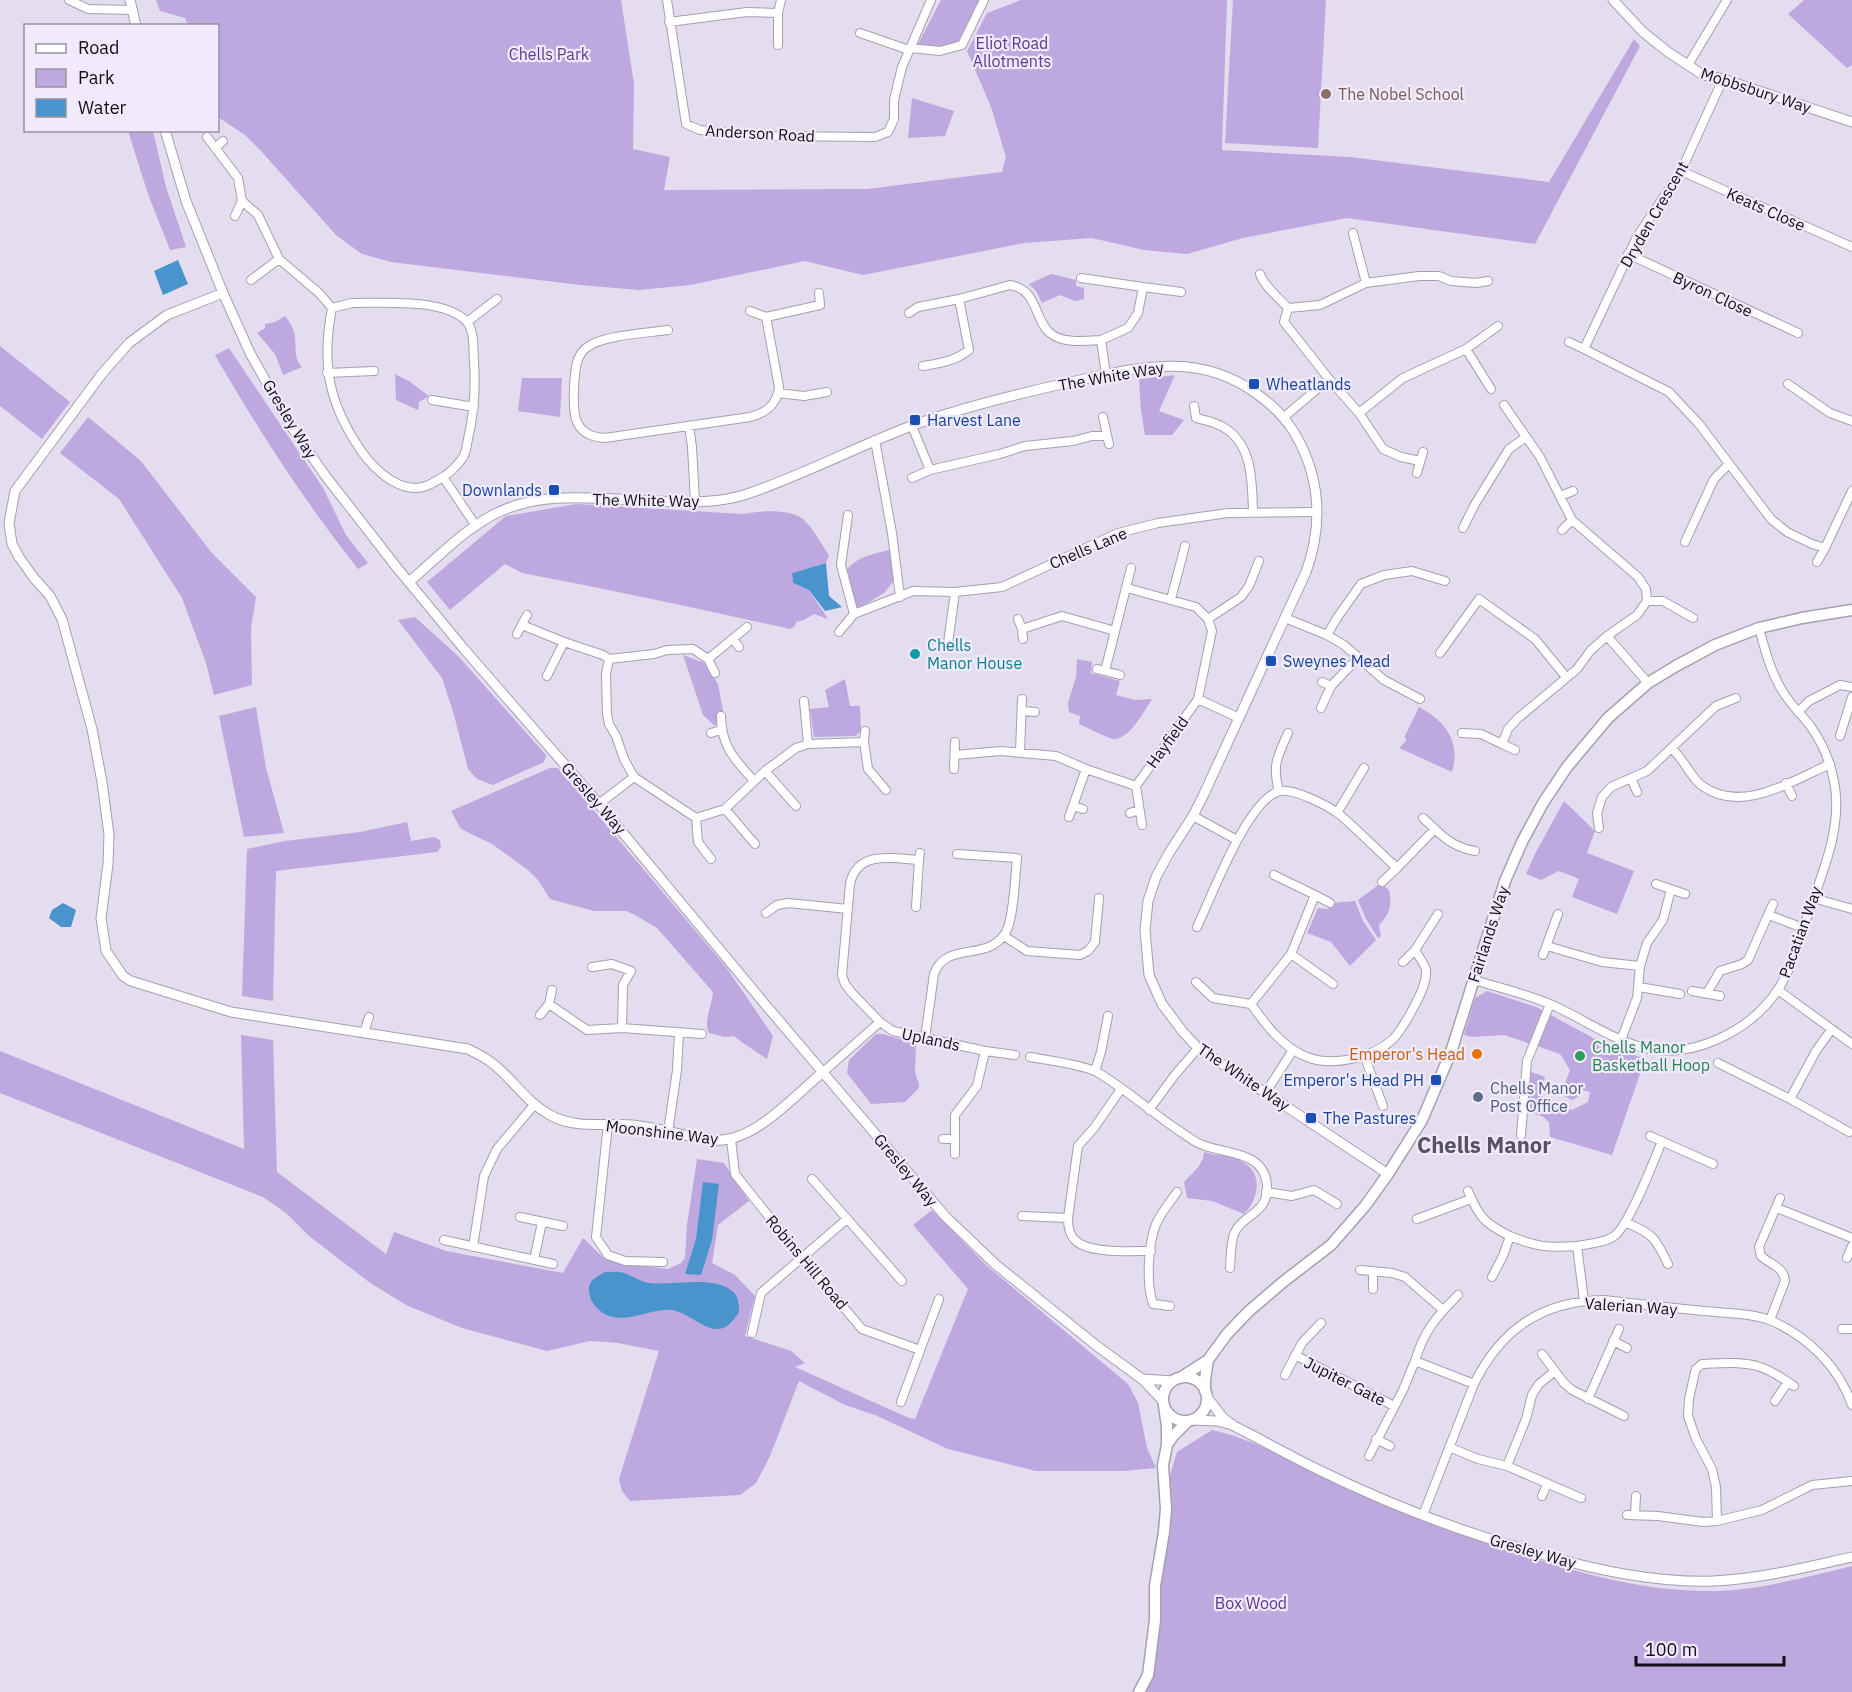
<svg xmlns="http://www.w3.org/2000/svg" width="1852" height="1692" font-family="'IBM Plex Sans',sans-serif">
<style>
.green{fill:#bda8e0}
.water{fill:#4a94ce}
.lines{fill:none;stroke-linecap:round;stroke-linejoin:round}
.minor-casing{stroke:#a59fb0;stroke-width:10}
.tertiary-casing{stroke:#a59fb0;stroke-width:11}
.secondary-casing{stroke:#a59fb0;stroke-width:13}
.minor{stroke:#fff;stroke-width:8}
.tertiary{stroke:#fff;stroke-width:9}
.secondary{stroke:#fff;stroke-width:10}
.education-dot{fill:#8d6e63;stroke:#f1eafd;stroke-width:2}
.transit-dot{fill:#1a4fb4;stroke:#f1eafd;stroke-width:2}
.culture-dot{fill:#0f9aa8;stroke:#f1eafd;stroke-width:2}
.food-dot{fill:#e8710a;stroke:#f1eafd;stroke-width:2}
.leisure-dot{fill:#2e9e5b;stroke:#f1eafd;stroke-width:2}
.service-dot{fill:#5c6f8a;stroke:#f1eafd;stroke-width:2}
.labels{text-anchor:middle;stroke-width:4.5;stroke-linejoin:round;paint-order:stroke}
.park-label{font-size:16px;fill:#603691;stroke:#f1eafd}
.street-label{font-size:16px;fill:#110f15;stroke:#f1eafd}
.education-label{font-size:16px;fill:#785e54;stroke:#f1eafd;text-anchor:start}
.transit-label{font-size:16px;fill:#164399;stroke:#f1eafd;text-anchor:start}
.culture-label{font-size:16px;fill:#0d838f;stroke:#f1eafd;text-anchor:start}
.leisure-label{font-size:16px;fill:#27864d;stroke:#f1eafd;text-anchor:start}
.food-label{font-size:16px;fill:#c56008;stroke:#f1eafd;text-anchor:end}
.service-label{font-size:16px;fill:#4e5e75;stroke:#f1eafd;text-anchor:start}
.district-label{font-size:22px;font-weight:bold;fill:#585362;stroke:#f1eafd}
</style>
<rect width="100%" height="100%" fill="#e3ddef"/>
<path class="green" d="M156,0H621L634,84L633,149L670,157L664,190L867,189L1002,172L1006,157L991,107L967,51L987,13L1021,0H1227L1222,150L1350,157L1549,182L1634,39L1640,46L1535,244L1347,218L1243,238L1187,254L1144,250L1092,238L1024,243L863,275L805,261L690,285L639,290L580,285L391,262L362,254L336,235L261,151L245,135L218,117V26L188,25L185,18L160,11Z
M941,0H982L958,41L940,47L918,44Z
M1233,0H1326L1318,148L1225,143Z
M1804,0H1852V65L1847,68L1788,14Z
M912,98L954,111L945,136L908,138Z
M128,131H153L166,187L186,247L170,250L148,194Z
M1051,274L1076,280V286L1084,288V299L1075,301L1060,295L1042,303L1036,291L1029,284Z
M285,316C288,320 291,324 293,329C298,342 292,357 302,367L283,375L275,354L257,333L265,328V324L275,322Z
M0,346L70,402L42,439L0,406Z
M229,348L323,488L346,535L368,563L358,569C305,502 258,430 215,355Z
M395,374L409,381L429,396L419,402L418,410L396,400Z
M1175,375L1159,411L1184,420L1172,435H1145L1141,411L1139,379Z
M522,378H562L560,417L518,411Z
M88,417L141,461L211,552L256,597L251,628L252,685L214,695L206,663L182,598L119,499L60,453Z
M577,504L743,514C759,511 790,508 804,520C814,529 821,544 829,555L826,563L792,573L793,583L809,590L828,619L814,614L804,620L796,622L795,626L790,629C701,609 612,590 522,573L505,564L450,610L427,582L506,516Z
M890,550L894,581L884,593L859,608L853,604L845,574C851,558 875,553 890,550Z
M415,617L459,657L546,755L544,762L493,785L477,779L468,769L454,715L442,678L398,620Z
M683,655L705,663L718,684L723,711L715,726L703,715Z
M1077,659L1092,662L1091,673L1120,681L1116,695L1135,700L1152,699C1144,711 1130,739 1114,739C1107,738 1086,727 1079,724L1080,716L1069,712L1068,703L1076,677Z
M845,679L850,706H860L861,730L856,736L814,737L810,709L829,707L825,690Z
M256,707L266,768L284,833L244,837L219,716Z
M1419,707C1445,721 1461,741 1452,772L1399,748L1406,741L1405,736Z
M550,768H558L726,967L773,1036L767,1059L743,1043L734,1036L725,1037L709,1033C703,1022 712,1005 713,992L657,928L635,915L626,911H594L550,899L538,880L528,870L492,844L461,829L451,811Z
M1564,801L1595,831L1587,853L1634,871L1617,914L1572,897L1579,879L1559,871L1541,880L1526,874L1536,852Z
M407,822L411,841L434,837L440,840L441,847L437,852L276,871L273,1001L242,996L247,849L285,841L360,832Z
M1381,883L1389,890C1392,905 1390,914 1379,925L1381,936L1378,938L1366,919L1358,900Z
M1355,901L1363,921L1376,940L1350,966L1331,942L1307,933L1318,908L1328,909L1331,903Z
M1487,991L1536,1007L1606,1045L1640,1057V1074L1612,1155L1550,1137L1549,1122L1542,1116L1529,1112V1071L1545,1077L1541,1093L1545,1102L1572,1110L1588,1102L1590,1092L1582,1090L1580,1095L1573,1100L1561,1095L1570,1070L1560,1054L1537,1046L1504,1035L1472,1037L1464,1035L1475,998Z
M876,1034H883L916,1044L915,1072L919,1084V1088L905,1102L871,1104L847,1073L849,1060Z
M241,1035L273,1040L277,1172L386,1254L394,1232L446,1251L563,1273L583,1238L604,1258L623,1265L644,1266L668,1269L681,1263L685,1258L687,1225L697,1159L724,1163L749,1201L718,1225L712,1263L735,1275L755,1296L745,1336L791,1351L805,1363L795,1367L909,1418L915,1419L968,1289L913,1225L932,1210L986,1265L1128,1384L1138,1403L1147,1448L1156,1468L1124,1471H1036L948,1449L875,1415L845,1405L799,1381L770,1456L756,1483L740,1495L630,1501L622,1491L619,1479L659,1351L618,1343L590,1341L547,1351L462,1328L406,1305L369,1282L309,1236L286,1213L263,1197L0,1093V1051L244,1149Z
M1204,1152C1216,1156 1230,1155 1241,1161C1264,1172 1259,1199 1244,1214L1212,1201L1187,1198L1184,1182C1193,1172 1203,1166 1204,1152Z
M1212,1430C1262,1441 1307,1470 1353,1491C1413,1517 1474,1540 1536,1559C1594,1577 1648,1591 1709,1591C1757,1591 1806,1577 1852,1566V1692H1144L1149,1684L1161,1613L1158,1587L1171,1529L1170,1475L1177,1452Z"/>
<path class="water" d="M178,260L188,284L163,295L154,271Z
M826,563L829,596L842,607L825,611L809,590L793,583L792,573Z
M63,903L76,910L71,927H61L49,918L52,910Z
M703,1182L719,1184L712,1240L701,1275L685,1274L696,1239Z
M605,1272C611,1272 618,1271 624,1273C633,1276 641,1282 650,1283C673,1286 713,1275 732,1291C739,1296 739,1305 739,1312C734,1319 728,1329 718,1329C704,1330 687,1312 672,1310C647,1308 618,1330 597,1308C592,1303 590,1298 589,1291C588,1280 597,1277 605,1272Z"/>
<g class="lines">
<defs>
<path id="minor" d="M69,0L88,9L132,10
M667,0L686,124L700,130L767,136L875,137L888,132L894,119V100L902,67L931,0
M669,22L747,12L778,13
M860,33L909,50
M778,45V13L781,0
M910,48L940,51L962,45L984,0
M1688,65L1727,0
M1723,79L1681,171L1637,237L1584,349L1669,392L1699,424L1771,519L1787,532L1812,544L1825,548L1852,491
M207,137L238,178L242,201L258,215L279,259L319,293L332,308
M216,147L223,141
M1681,171L1852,247
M235,216L242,201
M1353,233L1366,283
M1628,254L1798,333
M1260,274C1263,285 1280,299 1288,308L1284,322L1329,379L1359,413
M1081,278L1143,287
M251,280L279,259
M352,303C382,303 446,298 467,322C475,332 473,350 474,362C476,389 474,413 468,439C467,444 466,451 464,456C458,465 450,473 441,478C433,483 425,488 416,488C391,488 368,463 356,443C327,398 322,360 332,308Z
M1288,308L1320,305L1366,283L1419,276H1439L1451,281L1476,283L1488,281
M909,313L918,307L959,299L1010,285C1038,289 1034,320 1050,333C1063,344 1086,341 1101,340
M766,317L820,305L819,293
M467,322L497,299
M668,330C648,333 601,335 586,348C583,350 580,355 578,359C574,371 571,413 578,424C584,435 594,437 605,438L750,417C766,413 777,405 779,387L766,317L750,311
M1569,342L1584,349
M1466,349L1491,389
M923,366C941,363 955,361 969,350L959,299
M327,373L374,371
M1106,375L1101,340L1128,328L1138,313L1143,287L1181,292
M1788,384L1830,413L1852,421
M778,393L804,396L827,392
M432,400L474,407
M1504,405L1540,457L1572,520L1638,577L1646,589L1647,601
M1194,406L1196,418C1205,420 1215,422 1223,427C1253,444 1252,482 1253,512
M1103,417L1109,444
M1284,417L1329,379
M689,426L692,447L695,501
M912,426L930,470
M875,440L892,533L900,597
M1420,461L1401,457L1383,449L1359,413L1403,378L1466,349L1498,326
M1417,473L1423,452
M443,477L476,526
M912,478L930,470L1000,454L1025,446L1073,441L1092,436H1106
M1560,496L1573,491
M848,515L841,565L854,614
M1463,528L1475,504L1509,449L1526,437
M1562,530L1572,520
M1685,542L1714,479L1729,464
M1817,562L1825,548
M1127,588L1196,607L1208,619L1212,631L1198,699L1136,786L1142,825
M1171,599L1185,546
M1285,618L1327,635L1337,618L1361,584L1384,575L1412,571L1445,581
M1018,619L1022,629L1023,639
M1208,619L1241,597L1249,586L1259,561
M522,625L564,642L603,655L609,659L654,654L667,650L693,649L708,659L715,673
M1022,629L1062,616L1115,631
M839,632L854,614L913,591L955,592L1002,587L1118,533L1158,523L1228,513L1317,512
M517,634L527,615
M1327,635L1344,645L1384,680L1420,699
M1607,636L1637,615L1647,601H1663L1693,618
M733,639L739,647
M948,643L955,592
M1440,653L1479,599L1535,639L1566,677
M609,659L606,674L607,714L609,724L616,736L624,759L634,777L696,818L725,809L765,771L796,748L808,744L864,742
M708,659L747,627
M1097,669L1120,675
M1105,671L1131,568
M547,676L564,642
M1322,682L1331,686
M1198,699L1239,718
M804,701L808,744
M1321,708L1331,686L1358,658
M1023,711L1035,712
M1798,712L1809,701L1840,685L1852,687
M721,716C721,746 735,760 754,781
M865,731L864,742L868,769L886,790
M711,733L721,730
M1462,733L1481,734L1502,744L1508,729L1517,719L1577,669L1591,650L1607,636L1648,683
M1840,736L1852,697
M1502,744L1515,750
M1672,749C1684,759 1689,775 1701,785C1740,815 1792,781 1830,764
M1020,752L1022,699
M955,755L1001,751L1056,756L1086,769L1136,786
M954,769L955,742
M765,771L796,806
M1632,780L1637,792
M1786,783L1792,796
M1279,791C1272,765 1277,758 1288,733
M599,804L634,777
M1073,806L1083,809
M725,809L755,844
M1130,813L1139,810
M1337,813L1364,768
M1193,816L1237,840
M1069,817L1086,769
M696,818L698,842L711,859
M1423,818L1435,829
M1599,828L1597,813L1602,797L1611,787L1647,771L1716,706L1736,698
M920,853L919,860C893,858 857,850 850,884L842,975L845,984L852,993L880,1022L893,1031L985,1051L1015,1055
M1274,875L1315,895L1291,954L1251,1004C1265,1024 1283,1048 1307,1057C1332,1067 1373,1058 1393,1039C1402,1030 1409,1016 1415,1005C1420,995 1427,982 1426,970C1425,964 1418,956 1415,950L1438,914
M1382,882L1397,868
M1656,884L1685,894
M1315,895L1330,903
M1813,898L1852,909
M916,907L919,860
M766,913L777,905L788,903L848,909
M1769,915L1803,928
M1197,927C1211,898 1248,798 1280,791C1294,788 1328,806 1339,814C1359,831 1377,850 1397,868L1435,829C1447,841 1458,848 1475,851
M1004,936L1027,951L1080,955L1088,951L1095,942L1099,898
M1547,946L1602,962L1640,966
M1291,954L1333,984
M1543,955L1558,914
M1403,962L1415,950
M592,967L612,964L631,971L623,985L622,1028
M1474,980C1500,988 1527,994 1552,1005C1582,1018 1609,1038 1641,1047C1692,1061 1751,1031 1779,988C1791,969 1797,947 1804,926C1819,880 1844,830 1834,781C1830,761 1823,744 1811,727C1802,715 1791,705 1783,692C1771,673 1765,650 1759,628
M1196,982L1213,998L1251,1004
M1639,987L1680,994
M1778,990L1852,1044
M1692,991L1720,996
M1707,993L1720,971L1742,964L1748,960L1773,904
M549,1004L587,1030L622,1028L702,1034
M540,1015L549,1004L552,990
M364,1033L369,1017
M925,1038L934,974C946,940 988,963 1006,932C1014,917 1015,876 1017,858L957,854
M1621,1040L1637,998L1640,966L1647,943L1663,920L1671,889
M1364,1055L1383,1106
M1030,1057C1046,1060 1084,1065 1097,1072C1124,1088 1149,1110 1175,1128C1183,1133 1190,1139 1198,1143C1222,1155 1264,1149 1267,1185C1269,1214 1243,1214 1235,1232C1230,1242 1231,1257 1230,1268
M1718,1063L1790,1099L1849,1132
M1095,1071L1101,1052L1108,1016
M823,1072L880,1022
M1121,1089L1094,1128L1078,1146L1068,1218C1068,1226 1069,1235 1075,1240C1088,1254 1132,1251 1151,1251
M1266,1092L1293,1050
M1790,1099L1816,1051L1831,1030
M1149,1110L1174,1076L1198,1048
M608,1124L596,1237L608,1255L625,1261L663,1262
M668,1132L677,1070L679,1033
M1521,1135L1527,1061L1550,1004
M1650,1136L1713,1164
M731,1139L735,1174L801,1257L862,1329L920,1350
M943,1139H954
M955,1154V1115L977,1086L985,1051
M812,1179L902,1281
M1468,1191C1479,1217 1485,1224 1510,1236
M1266,1192L1292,1196L1314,1190L1337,1204
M1777,1208L1852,1238
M1022,1216L1068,1218
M520,1217L563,1226
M1417,1219L1471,1199
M1625,1222C1653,1234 1655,1237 1668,1264
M444,1240L553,1264
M1577,1246C1588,1244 1603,1243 1613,1237C1629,1227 1654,1160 1662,1141
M473,1247L484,1176L497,1149L534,1105
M1847,1258L1852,1246
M534,1260L542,1222
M1360,1270L1392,1273L1405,1277L1443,1310
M1492,1277L1503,1256L1510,1236C1536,1247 1549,1248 1577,1246L1584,1301
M1373,1289V1272
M1170,1306L1153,1304C1146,1283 1148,1245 1156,1224C1161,1213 1170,1202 1177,1192
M1770,1320L1785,1281C1784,1267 1771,1265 1761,1256L1759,1247L1780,1198
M1842,1329H1852
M752,1333L761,1293L847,1219
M1613,1341L1627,1348
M1542,1354L1564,1383L1572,1390L1624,1416
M1295,1355L1394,1406
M1415,1361C1424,1331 1436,1317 1458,1295
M1285,1375L1302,1343L1321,1323
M1588,1399L1619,1329
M1775,1401L1788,1382
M901,1402L939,1299
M1376,1439L1390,1446
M1449,1447L1478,1459L1507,1466L1581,1498
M1369,1456L1403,1390L1415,1361L1474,1384
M1507,1466L1526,1419L1532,1395L1539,1384L1555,1371
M1542,1496L1547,1484
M1635,1514L1636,1496
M1423,1515L1474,1384C1501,1329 1542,1301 1604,1300C1637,1304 1671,1308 1704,1311C1725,1313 1753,1313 1772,1321C1808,1337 1839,1367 1852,1405
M1627,1515L1658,1516L1703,1522L1717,1521L1762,1510L1812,1485L1852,1481
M1717,1521L1716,1487L1712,1469L1696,1439L1688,1416L1689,1399L1695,1372L1696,1369L1702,1364C1720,1363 1743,1361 1760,1367C1773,1371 1783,1379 1794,1386"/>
<path id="tertiary" d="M130,0L136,26
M1613,0L1643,32L1668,52L1703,75L1723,79L1852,122
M165,130L186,201L223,293L250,353L291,426L324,474L398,569L464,649L599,804L764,1003L945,1216L995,1264L1097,1346L1142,1379L1163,1401
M223,293L167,315L129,343L101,375L15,491L9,523L12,544L19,557L34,578L50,596L62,619L92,729L102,782L109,835L108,864L101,918L106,951L123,976L131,981L231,1012L468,1049C476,1053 485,1057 492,1063C513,1079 526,1102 550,1115C574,1129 605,1123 631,1125C658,1127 685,1137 713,1140C753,1144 794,1096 823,1072
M409,582C435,560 460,533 491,516C539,489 600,499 654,501C685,502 718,504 747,494C803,475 856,447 911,426C963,407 1017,394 1071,382C1136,368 1198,350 1257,394C1271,404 1282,414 1292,429C1320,473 1324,523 1306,572L1204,794L1193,816L1169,853L1156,877L1148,901L1145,930L1149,975L1162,1004L1183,1032L1198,1048L1388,1174
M1142,1379L1173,1381
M1207,1397L1223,1418L1234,1426C1262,1440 1290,1456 1319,1470C1390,1505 1467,1534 1544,1555C1599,1571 1656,1583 1713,1581C1761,1579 1806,1567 1852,1557
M1192,1420L1217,1421L1229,1424"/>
<path id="secondary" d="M1163 1399a22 22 0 1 1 44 0a22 22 0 1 1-44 0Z
M1180,1378L1208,1360L1227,1334L1248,1312L1283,1282L1331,1245L1365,1206L1388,1174L1422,1120L1451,1052L1505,881L1522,842L1543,803L1567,767L1608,718L1648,683L1676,666L1715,645L1759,628L1802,618L1852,610
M1205,1391V1379L1208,1360
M1167,1445L1173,1436L1188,1421
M1139,1692L1148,1675L1155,1620V1586L1164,1532L1166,1509L1163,1465L1167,1445V1426L1164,1406"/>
</defs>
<use href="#minor" class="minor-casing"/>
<use href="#tertiary" class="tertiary-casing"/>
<use href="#secondary" class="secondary-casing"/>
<use href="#minor" class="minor"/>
<use href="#tertiary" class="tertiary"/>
<use href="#secondary" class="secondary"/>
</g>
<circle class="education-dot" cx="1326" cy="94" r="6"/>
<g class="transit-dot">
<rect x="1248" y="378" width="12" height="12" rx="3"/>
<rect x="909" y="414" width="12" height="12" rx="3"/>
<rect x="548" y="484" width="12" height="12" rx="3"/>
<rect x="1265" y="655" width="12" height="12" rx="3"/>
<rect x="1430" y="1074" width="12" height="12" rx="3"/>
<rect x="1305" y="1112" width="12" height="12" rx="3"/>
</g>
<circle class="culture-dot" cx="915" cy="654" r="6"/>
<circle class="food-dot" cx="1477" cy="1054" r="6"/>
<circle class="leisure-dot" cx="1580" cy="1056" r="6"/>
<circle class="service-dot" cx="1478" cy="1097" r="6"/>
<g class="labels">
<g class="park-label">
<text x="1012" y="49">Eliot Road<tspan x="1012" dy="18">Allotments</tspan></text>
<text x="549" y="60">Chells Park</text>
<text x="1251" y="1609">Box Wood</text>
</g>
<g class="street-label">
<text transform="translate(1756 90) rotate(18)" y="6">Mobbsbury Way</text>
<text transform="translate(760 133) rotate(3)" y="6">Anderson Road</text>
<text transform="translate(1766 209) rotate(24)" y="6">Keats Close</text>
<text transform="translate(1654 214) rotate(-60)" y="6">Dryden Crescent</text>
<text transform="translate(1713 294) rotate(25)" y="6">Byron Close</text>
<text transform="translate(1111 376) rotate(-10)" y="6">The White Way</text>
<text transform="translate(290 419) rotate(59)" y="6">Gresley Way</text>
<text transform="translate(646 500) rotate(1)" y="6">The White Way</text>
<text transform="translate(1088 548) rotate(-23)" y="6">Chells Lane</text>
<text transform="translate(1167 742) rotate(-54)" y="6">Hayfield</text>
<text transform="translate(594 798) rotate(49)" y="6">Gresley Way</text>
<text transform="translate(1800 932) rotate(-70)" y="6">Pacatian Way</text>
<text transform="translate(1488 934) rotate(-72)" y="6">Fairlands Way</text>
<text transform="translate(931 1039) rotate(12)" y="6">Uplands</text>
<text transform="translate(1244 1077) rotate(34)" y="6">The White Way</text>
<text transform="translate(662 1132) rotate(7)" y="6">Moonshine Way</text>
<text transform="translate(906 1170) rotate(50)" y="6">Gresley Way</text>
<text transform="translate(807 1262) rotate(50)" y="6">Robins Hill Road</text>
<text transform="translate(1631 1306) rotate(4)" y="6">Valerian Way</text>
<text transform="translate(1345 1381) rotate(27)" y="6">Jupiter Gate</text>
<text transform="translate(1533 1551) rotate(16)" y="6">Gresley Way</text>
</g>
<g class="education-label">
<text x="1338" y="100">The Nobel School</text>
</g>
<g class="transit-label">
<text x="1266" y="390">Wheatlands</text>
<text x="927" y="426">Harvest Lane</text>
<text x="542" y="496" text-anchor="end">Downlands</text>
<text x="1283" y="667">Sweynes Mead</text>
<text x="1424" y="1086" text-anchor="end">Emperor's Head PH</text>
<text x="1323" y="1124">The Pastures</text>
</g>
<g class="culture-label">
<text x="927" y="651">Chells<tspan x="927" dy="18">Manor House</tspan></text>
</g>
<g class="leisure-label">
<text x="1592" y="1053">Chells Manor<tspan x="1592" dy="18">Basketball Hoop</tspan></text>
</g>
<g class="food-label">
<text x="1465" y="1060">Emperor's Head</text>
</g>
<g class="service-label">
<text x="1490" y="1094">Chells Manor<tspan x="1490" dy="18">Post Office</tspan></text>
</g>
<g class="district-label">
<text x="1484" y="1153">Chells Manor</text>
</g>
</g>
<rect x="24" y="24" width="195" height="108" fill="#f1eafd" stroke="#9792a0" stroke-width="1.5"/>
<rect x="36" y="44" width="30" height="9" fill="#ffffff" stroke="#9792a0" stroke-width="1.5"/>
<text x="78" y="54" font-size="18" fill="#110f15">Road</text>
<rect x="36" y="69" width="30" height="18" fill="#bda8e0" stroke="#9792a0" stroke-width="1.5"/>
<text x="78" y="84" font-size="18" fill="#110f15">Park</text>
<rect x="36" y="99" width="30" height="18" fill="#4a94ce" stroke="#9792a0" stroke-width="1.5"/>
<text x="78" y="114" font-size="18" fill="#110f15">Water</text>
<path d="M1636 1656v9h148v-9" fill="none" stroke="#110f15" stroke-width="3"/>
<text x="1645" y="1656" font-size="18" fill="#110f15" stroke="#f1eafd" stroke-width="4.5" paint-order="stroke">100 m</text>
</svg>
